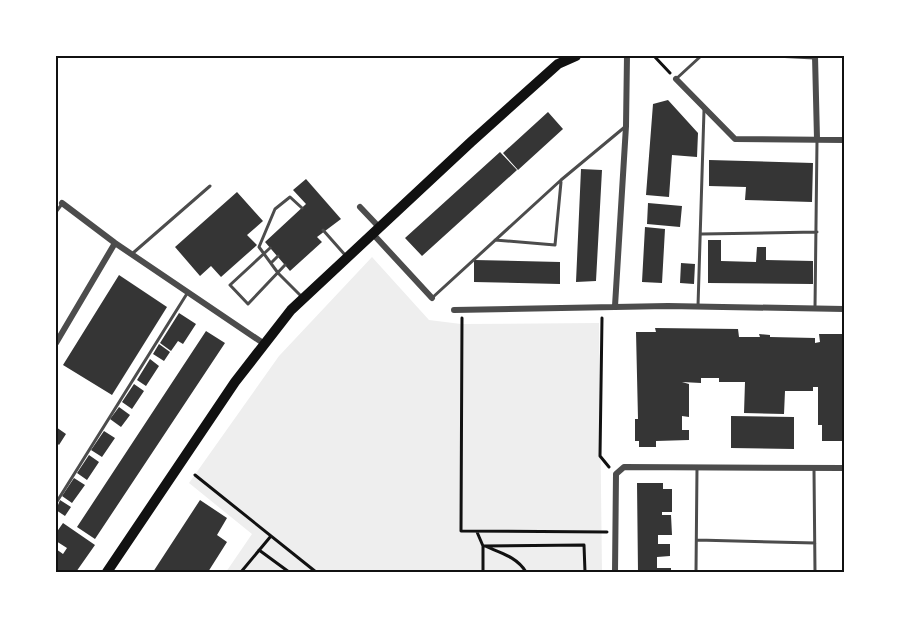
<svg xmlns="http://www.w3.org/2000/svg" width="900" height="628" font-family="'Alegreya Sans',sans-serif">
<style>
.green{fill:#eee}
.building{fill:#353535}
.lines{fill:none;stroke-linecap:round;stroke-linejoin:round}
.path{stroke:#111;stroke-width:3}
.service{stroke:#4c4c4c;stroke-width:3}
.minor{stroke:#4c4c4c;stroke-width:6}
.primary{stroke:#111;stroke-width:10}
.neatline{fill:none;stroke:#111;stroke-width:2}
</style>
<rect width="100%" height="100%" fill="#fff"/>
<path class="green" d="M372,257L429,320L461,324L599,323L602,572H226L252,534L189,483L279,356Z"/>
<path class="building" d="M668,100L698,133L697,157L672,155L669,197L646,195L653,104Z
M548,112L563,129L518,170L503,153Z
M500,152L517,170L422,256L405,238Z
M709,160L813,163L812,202L745,200L746,187L709,186Z
M581,169L602,170L596,281L576,282Z
M306,179L341,219L317,237L322,242L290,271L265,242L306,204L293,190Z
M237,192L263,221L247,235L257,245L221,277L211,266L200,276L175,247Z
M648,203L682,206L680,227L647,224Z
M645,227L665,229L662,283L642,282Z
M708,240H721V261L756,262L757,247H766V260L813,261V284L708,283Z
M474,260L560,262V284L474,282Z
M681,263L695,264L694,284L680,283Z
M119,275L167,307L112,395L63,365Z
M179,313L196,324L183,344L178,341L171,351L160,343Z
M655,328L738,329L739,337H760L759,334L770,335V337L815,338V343L820,342L819,334H844V441H822V425H818V387H813V391H785L784,414L744,413L745,382H719V378H701V383L682,382L689,384V417L682,416V430H689V440L656,441V447H639V441H635V419H638L636,332H656Z
M206,331L225,343L95,539L77,527Z
M159,344L170,352L164,361L153,354Z
M150,359L159,366L146,386L137,380Z
M134,384L144,391L132,409L122,402Z
M119,407L130,415L121,427L110,419Z
M731,416L794,417V449L731,448Z
M56,427L66,434L59,445L56,442Z
M104,431L115,438L102,457L91,450Z
M89,455L99,462L87,480L77,473Z
M74,478L85,485L72,503L62,496Z
M637,483H663V489H672V512H662V515H671L672,535H658V544H670V556L657,557V568H671V572H638Z
M60,500L71,507L65,516L56,510Z
M200,500L227,518L217,535L227,542L208,572H153Z
M63,523L95,545L76,572H56V549L63,554L67,548L56,541V533Z"/>
<g class="lines">
<path class="path" d="M654,56L670,73
M462,318L461,531L607,532
M602,318L600,456L609,467
M195,475L316,572
M477,532L483,546V572
M483,546L584,545L585,572
M485,546C501,553 517,557 526,572
M259,550L289,572
M241,572L271,536"/>
<path class="service" d="M775,56L814,58
M676,79L701,56
M56,212L62,204
M323,230L346,256
M702,234L817,232
M495,240L555,245L561,182
M270,248L230,285L248,304L285,265
M133,253L210,186
M271,263L278,256
M302,297L278,273L259,247L275,209L290,197L302,208
M432,298L561,180L626,126
M698,306L704,110
M815,308L817,141
M814,470L815,572
M56,503L188,292
M697,540L815,543
M696,572L697,468"/>
<path class="minor" d="M815,56L817,139
M676,79L735,139L844,140
M62,203L115,243L263,343
M360,207L378,226
M372,233L432,298
M615,306L626,126L627,56
M454,310L668,306L844,309
M56,343L115,243
M615,572L616,474L624,467L844,468"/>
<path class="primary" d="M107,572L235,382L291,310L471,142L558,64L576,56"/>
</g>
<rect width="900" height="628" fill="none" stroke="#ffffff" stroke-width="114"/>
<rect x="57" y="57" width="786" height="514" class="neatline"/>
</svg>
